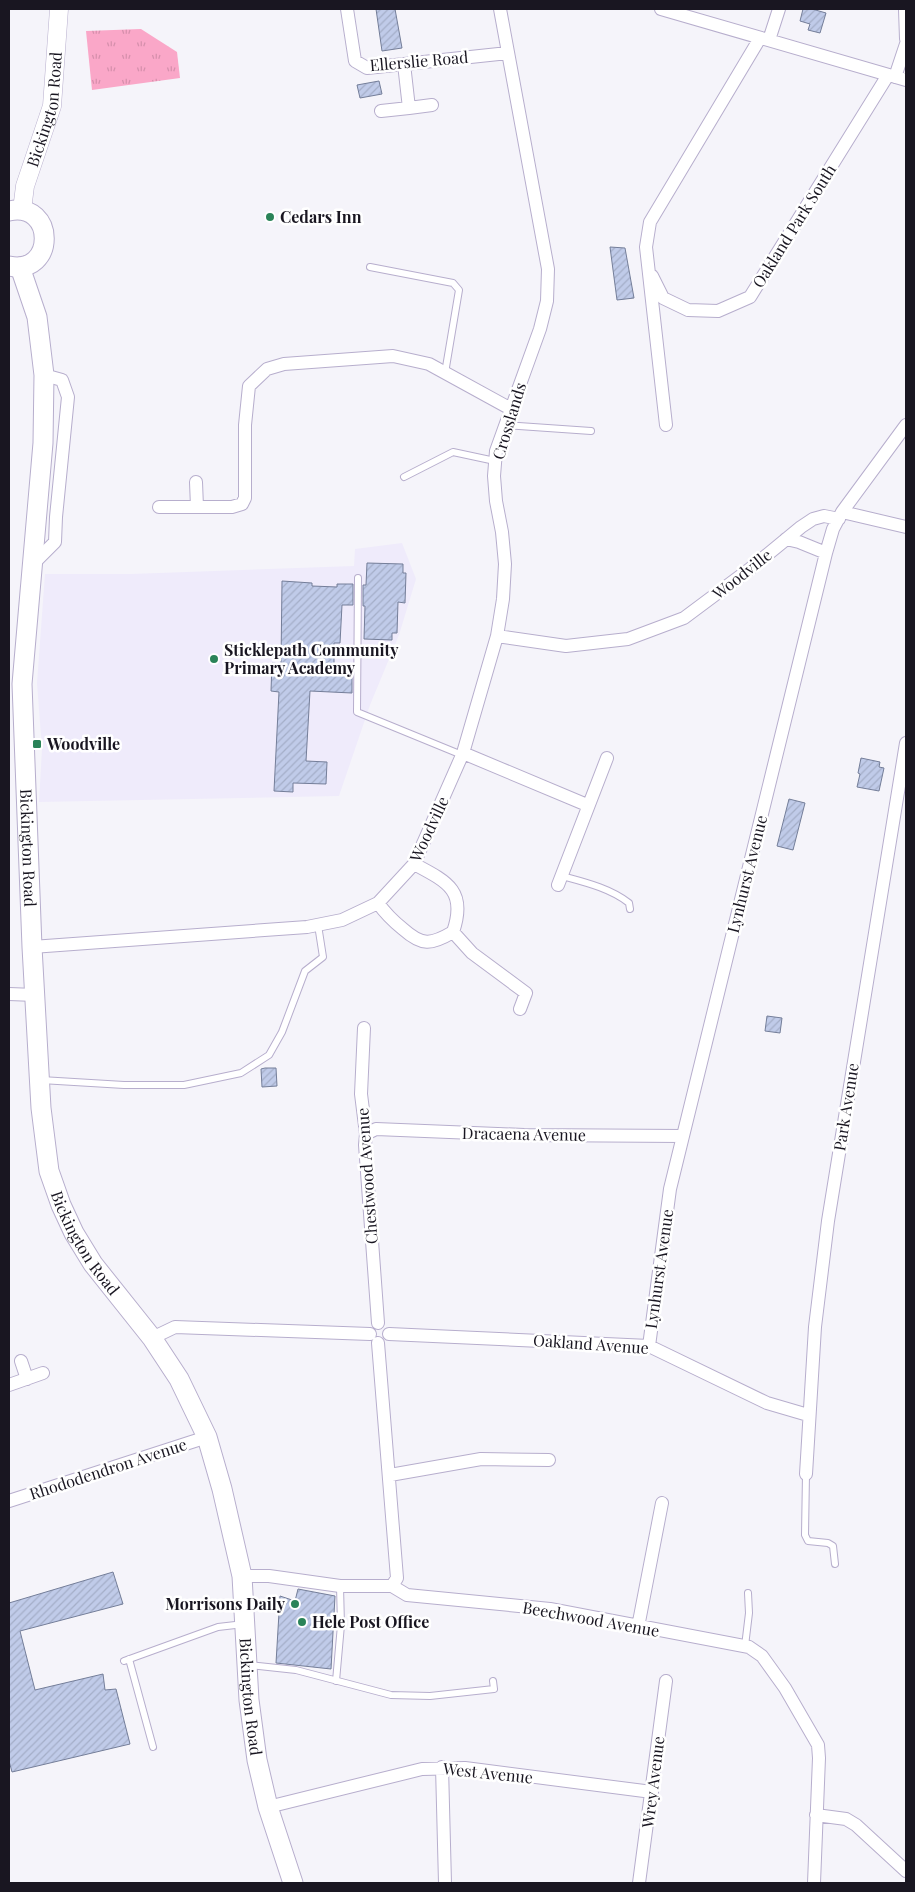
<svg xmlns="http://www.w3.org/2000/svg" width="915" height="1892" font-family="'Playfair Display',serif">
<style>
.built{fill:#efebfb}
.park{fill:url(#park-tufts)}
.building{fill:url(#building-hatch);stroke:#747e99}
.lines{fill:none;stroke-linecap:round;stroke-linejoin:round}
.lane-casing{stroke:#b7aecd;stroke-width:8}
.street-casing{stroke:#b7aecd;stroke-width:14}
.secondary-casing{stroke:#b7aecd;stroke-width:19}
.primary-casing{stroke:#b7aecd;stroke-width:21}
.lane{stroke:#fff;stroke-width:6}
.street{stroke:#fff;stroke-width:12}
.secondary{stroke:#fff;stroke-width:18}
.primary{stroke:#fff;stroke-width:19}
.poi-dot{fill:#2a8358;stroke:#fff;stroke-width:2}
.labels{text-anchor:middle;stroke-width:5;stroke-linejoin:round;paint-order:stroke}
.street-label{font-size:16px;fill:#191621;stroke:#fff}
.poi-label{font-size:16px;font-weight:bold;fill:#191621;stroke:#fff;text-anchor:start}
</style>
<defs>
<pattern id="park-tufts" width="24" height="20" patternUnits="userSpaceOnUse" patternTransform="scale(1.25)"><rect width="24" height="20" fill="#faa7c8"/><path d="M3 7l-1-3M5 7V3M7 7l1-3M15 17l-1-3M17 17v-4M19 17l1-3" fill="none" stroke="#d68fac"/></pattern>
<pattern id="building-hatch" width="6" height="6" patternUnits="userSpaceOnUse" patternTransform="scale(1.25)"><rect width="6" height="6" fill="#c0cbe9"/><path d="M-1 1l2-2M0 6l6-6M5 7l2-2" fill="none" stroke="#a4aec8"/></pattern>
</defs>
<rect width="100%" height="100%" fill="#f5f4fa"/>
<path class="built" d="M402,543L416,579L399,635L370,705L339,796L39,802L42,749L37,683L45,574H131L354,566L355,549Z"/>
<path class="park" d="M141,29L177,52L180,78L92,90L86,31Z"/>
<path class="building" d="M376,9H395L402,48L382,51Z
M803,9H812L826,13L820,33L808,30L810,24L800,21Z
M379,81L382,94L360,98L357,85Z
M610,247L625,248L634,298L617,300Z
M367,563L403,564V573H406L405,603L398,602L397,633H392V640L364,639L365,606H363V585H366Z
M282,581L312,583V586L337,587V584H353V605H342L340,643H334V666H352V693L310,691L306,761L327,762L326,784L293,783V792L274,791L279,692L271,691L272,663L281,664Z
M861,758L880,762L879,767L884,768L879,791L857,787L860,774L858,773Z
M789,799L805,803L793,850L777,846Z
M767,1016L782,1018L780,1033L765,1031Z
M265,1068H276L277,1086L262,1087L261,1069Z
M113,1572L123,1604L20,1631L35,1690L103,1674L105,1690L116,1689L130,1744L12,1772L9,1761V1603Z
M298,1589L335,1596L331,1669L276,1663L280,1596L295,1601Z"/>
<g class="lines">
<defs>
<path id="lane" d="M370,267L453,283L459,290L445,373
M505,425L591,431
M404,477L453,452L495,461
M358,578L357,712L462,755
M562,876C584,882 610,888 629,903L630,909
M41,1080L124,1085H184L241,1073L269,1055L282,1032L305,971L323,957L318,925
M806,1474L805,1535L808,1541L828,1543L833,1546L835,1564
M745,1646L749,1613L748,1593
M129,1659L153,1747
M124,1661L218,1627L244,1624
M250,1665L296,1670L391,1695L430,1696L494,1689L493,1681
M336,1681L341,1625L340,1586"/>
<path id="street" d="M347,9L355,61L367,68L508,53
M661,9L906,80
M905,9L906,39
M769,40L779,9
M895,77L906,44
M409,108L432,105
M381,111L409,108L404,64
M652,276L663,298L688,310L718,311L750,297L888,75
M666,425L646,247L650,222L760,38
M196,482L197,507H232L242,504L245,498V425L249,386L267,369L284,364L393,356L429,364L511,409
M159,507H197
M842,512L906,527
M786,539L799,542L826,553
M32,565L55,542L56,517L68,397L62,380L44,375
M497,636L566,646L628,639L684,618L751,568L801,527L813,519L824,516L839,519
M463,753L587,805
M558,885L607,758
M378,903C385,913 393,921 403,929C422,946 431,945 453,932C467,891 448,882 414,864
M453,932L472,953L526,993L520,1009
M32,947L307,927L342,920L378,903L414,864L463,753L497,636L503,599L505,564L502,532L496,501L494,476L496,451L540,329L547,301L548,269L500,9
M9,994L35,995
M364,1028L361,1094L366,1134L365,1145L378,1323
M366,1134L376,1129L524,1135L683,1136
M389,1334L649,1346L767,1403L808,1415
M152,1338L175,1327L370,1334
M378,1343L397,1578L392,1586
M649,1346L670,1189L826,553L833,529L842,512L906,425
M21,1361L27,1379
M9,1385L43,1373
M806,1474L815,1327L828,1221L906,743
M390,1475L481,1459L549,1460
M9,1501L207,1437
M242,1576H269L340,1586H392L407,1595L550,1609L749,1647L762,1656L785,1688L818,1745L819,1758L814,1883
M638,1627L662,1503
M442,1767L445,1883
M268,1807L422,1769L465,1768L652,1792
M816,1815L846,1819L856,1825L906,1871
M639,1883L666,1681"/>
<g id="secondary">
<path id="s1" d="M22,210L25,186L52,106L59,9"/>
</g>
<g id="primary">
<path d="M9,211C56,201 56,276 9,266"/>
<path id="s2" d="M20,267L37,317L44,375L43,443L22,684L32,947L41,1108L49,1171L61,1205L74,1233L93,1264L152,1338L179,1379L207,1437L222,1489L242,1576L249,1700L257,1760L268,1807L293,1883"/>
</g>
</defs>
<use href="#lane" class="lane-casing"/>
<use href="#street" class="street-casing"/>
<use href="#secondary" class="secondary-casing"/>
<use href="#primary" class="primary-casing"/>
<use href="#lane" class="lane"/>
<use href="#street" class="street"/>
<use href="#secondary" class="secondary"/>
<use href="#primary" class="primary"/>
</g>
<g class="poi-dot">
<circle cx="270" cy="217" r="5"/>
<circle cx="214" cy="659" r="5"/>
<rect x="32" y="739" width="10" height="10" rx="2.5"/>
<circle cx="295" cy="1604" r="5"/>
<circle cx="302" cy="1622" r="5"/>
</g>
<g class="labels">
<g class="street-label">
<text transform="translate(419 61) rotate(-5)" y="6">Ellerslie Road</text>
<text dy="6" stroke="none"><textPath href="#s1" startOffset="104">Bickington Road</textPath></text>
<text transform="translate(794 226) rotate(-58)" y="6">Oakland Park South</text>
<text transform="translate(509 421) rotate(-73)" y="6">Crosslands</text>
<text transform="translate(742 574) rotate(-38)" y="6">Woodville</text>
<text transform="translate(429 829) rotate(-65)" y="6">Woodville</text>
<text dy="6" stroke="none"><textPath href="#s2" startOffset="585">Bickington Road</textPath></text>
<text transform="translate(747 874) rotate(-76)" y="6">Lynhurst Avenue</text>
<text transform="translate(846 1107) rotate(-81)" y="6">Park Avenue</text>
<text transform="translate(524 1134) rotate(1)" y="6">Dracaena Avenue</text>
<text transform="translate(367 1176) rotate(-94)" y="6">Chestwood Avenue</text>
<text dy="6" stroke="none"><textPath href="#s2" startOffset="990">Bickington Road</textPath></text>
<text transform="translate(659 1269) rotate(-82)" y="6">Lynhurst Avenue</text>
<text transform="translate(591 1344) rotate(4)" y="6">Oakland Avenue</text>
<text transform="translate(108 1469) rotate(-18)" y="6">Rhododendron Avenue</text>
<text transform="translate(591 1619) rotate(10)" y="6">Beechwood Avenue</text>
<text dy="6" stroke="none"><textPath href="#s2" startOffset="1485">Bickington Road</textPath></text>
<text transform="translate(488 1773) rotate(6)" y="6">West Avenue</text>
<text transform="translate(653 1782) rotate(-83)" y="6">Wrey Avenue</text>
</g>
<g class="poi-label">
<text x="280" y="223">Cedars Inn</text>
<text x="224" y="656">Sticklepath Community<tspan x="224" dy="18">Primary Academy</tspan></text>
<text x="47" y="750">Woodville</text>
<text x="285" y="1610" text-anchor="end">Morrisons Daily</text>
<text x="312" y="1628">Hele Post Office</text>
</g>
</g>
<rect width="915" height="1892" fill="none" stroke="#191621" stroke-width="20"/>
</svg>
